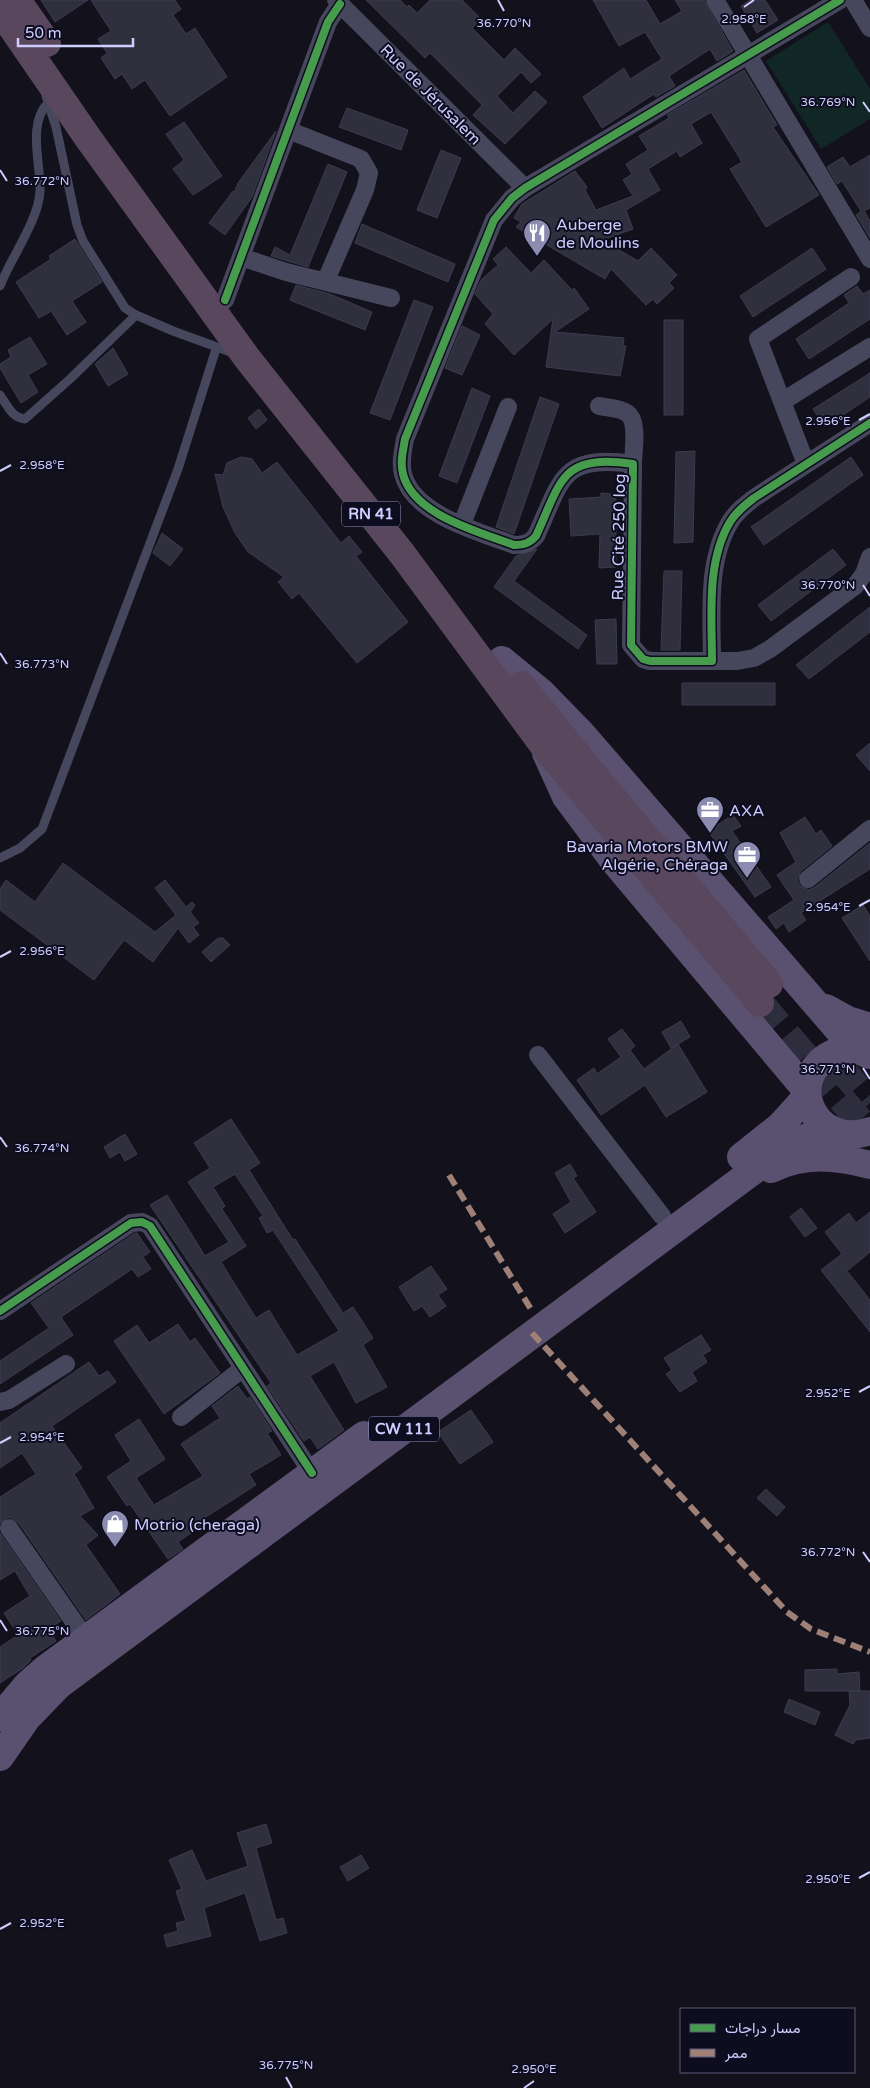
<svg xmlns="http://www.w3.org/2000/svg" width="870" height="2088" font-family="'Varela Round',Vazirmatn,sans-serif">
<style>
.green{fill:#102726}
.building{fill:#302f3e;stroke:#3d3b50;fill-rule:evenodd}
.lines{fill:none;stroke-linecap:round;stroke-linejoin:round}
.highway-tunnel{stroke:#2e2d3e;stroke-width:28;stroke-dasharray:28 14;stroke-linecap:butt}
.lane{stroke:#46475d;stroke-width:9}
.street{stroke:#46475d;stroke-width:18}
.primary{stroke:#59516f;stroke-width:28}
.highway{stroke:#59475e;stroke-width:28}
.quiet{stroke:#9e8076;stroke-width:6;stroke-dasharray:12 6;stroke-linecap:butt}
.cycleway-casing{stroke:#0e0d20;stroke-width:11}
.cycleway{stroke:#469c4c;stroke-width:8}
.ticks{fill:none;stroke:#cecdff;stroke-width:2}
.labels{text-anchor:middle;stroke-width:4;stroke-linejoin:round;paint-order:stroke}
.shield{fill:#0e0d20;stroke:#9493bc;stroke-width:1}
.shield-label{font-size:15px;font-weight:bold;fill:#cecdff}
.street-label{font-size:16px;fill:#cecdff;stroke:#0e0d20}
.poi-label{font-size:16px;fill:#cecdff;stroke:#0e0d20;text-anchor:start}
.ticks-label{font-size:12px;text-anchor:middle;fill:#cecdff;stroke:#0e0d20;stroke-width:4;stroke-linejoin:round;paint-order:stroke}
</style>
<rect width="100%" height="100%" fill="#12111c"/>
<path class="green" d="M828,22L870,89V119L821,149L766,61Z"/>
<path class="building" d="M41,0H88L55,22Z
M91,0H175L181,9L173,15L186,34L195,28L227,77L170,116L145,80L132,89L122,74L115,79L101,58L107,53L98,39L111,31Z
M366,0H400L407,7L409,5L417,13L430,0H462L481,19L472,28L504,60L515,48L541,74L531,83L521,72L497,96L513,113L535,91L547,102L505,144L473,115L482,105L430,53L425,58Z
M593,0H646L660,24L682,11L675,0H704L733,51L717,61L710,49L669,76L675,86L656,97L654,94L602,128L583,97L624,68L630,79L662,59L645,32L619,46Z
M750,0H765L778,20L757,33L741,6Z
M744,70L777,125L773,127L819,195L766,227L730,169L742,162L711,112L691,124L702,143L680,157L677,151L648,169L660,190L626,210L633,229L602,240L638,261L651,248L677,275L669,283L674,288L657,304L653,299L646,305L611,269L605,279L516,227L521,222L514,218L522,204L575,171L587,187L585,190L596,210L633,196L623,180L632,174L626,164L648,150L639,136L669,118L667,115Z
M347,108L408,130L401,150L339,127Z
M184,122L222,176L193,195L173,169L184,160L166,134Z
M276,131L252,197L225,235L209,223L233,191L234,193L238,183Z
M441,150L461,158L437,218L417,210Z
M870,155V208L864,211L870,221V238L856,215L861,211L842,181L837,184L827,167L843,157L850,167Z
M328,164L347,172L308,267L271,256L275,247L290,255Z
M362,224L455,264L448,282L355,243Z
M75,239L102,282L72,301L86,322L67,335L51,311L39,318L16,282L51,259L49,256Z
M506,247L531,273L544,260L572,290L574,288L589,309L555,332L624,338L623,346H626L620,376L546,367L553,319L514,355L485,324L493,314L475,294L481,280L498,265L493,259Z
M812,248L826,269L753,317L740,296Z
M296,285L330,294L372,312L365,330L290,300Z
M857,286L863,294L870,290V319L809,359L796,339L849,303L844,295Z
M414,300L433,307L390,420L370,413Z
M664,320H683V415H664Z
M462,326L480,335L462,375L445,368Z
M30,337L47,364L28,375L38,392L21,403L0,368V364L11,357L8,350Z
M113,348L128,374L108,386L95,364Z
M870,373V397L825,427L813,409Z
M472,388L490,396L457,483L439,476Z
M540,397L559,404L514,534L496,527Z
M259,409L267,420L256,429L248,418Z
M695,451L693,542L674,543L676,452Z
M241,457L252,459L262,473L277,462L341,543L349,536L362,552L356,556L408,622L357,663L299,593L292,599L278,582L284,577L248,552L235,533L223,507L215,474L223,475L227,463Z
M851,457L863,475L764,545L751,527Z
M601,493L611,494L612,498L616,499V567L599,568L600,534L571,536L569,499L601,497Z
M162,533L183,549L170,566L153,553Z
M537,549L514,581L587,635L578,649L494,587L516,556Z
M833,549L846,565L771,621L758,605Z
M664,571H682L680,650H661Z
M870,607V632L809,679L796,665Z
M616,619L617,664H597L595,620Z
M682,683H775V705H682Z
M870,743V771L856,755Z
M733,815L741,826L732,831L771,887L755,897L708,831Z
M805,817L816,834L821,830L832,846L801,871L797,880L800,886L809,890L815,887L870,843V869L801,913L806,920L789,932L784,923L776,929L768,917L794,900L777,875L796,862L780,833Z
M63,863L155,932L176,915L155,888L165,880L186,907L192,902L195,905L190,912L199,923L193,927L199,935L189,943L178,928L153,962L124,940L94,980L0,910V889L6,880L35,902Z
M863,905L870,916V961L842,918Z
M218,938H223L230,945L211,962L202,952Z
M681,1021L690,1037L671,1048L662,1032Z
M622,1029L635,1046L630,1050L644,1069L678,1044L707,1092L666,1117L645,1085L601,1115L577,1080L594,1068L597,1074L621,1057L608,1039Z
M231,1119L260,1163L249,1170L293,1240L295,1239L343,1313L353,1307L373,1338L363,1345L387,1387L356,1403L334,1362L310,1376L344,1430L318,1449L310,1437L304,1441L267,1386L271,1383L150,1205L167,1195L205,1256L229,1242L188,1182L210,1168L194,1143ZM235,1174L263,1216L259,1218L267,1233L273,1230L339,1331L297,1355L269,1310L256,1318L221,1262L246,1246L222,1209L225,1206L213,1187Z
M125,1134L137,1154L125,1161L120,1152L110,1158L104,1147Z
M570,1164L577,1176L573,1178L596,1212L565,1233L553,1214L571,1202L555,1173Z
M801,1208L817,1228L805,1237L790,1217Z
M870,1212V1252L847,1271L870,1300V1332L821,1270L842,1254L825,1232L849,1213L856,1223Z
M135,1233H137L150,1252L143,1257L151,1269L138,1277L132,1269L61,1317L73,1335L0,1384V1361L49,1328L31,1303Z
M431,1266L447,1289L438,1295L446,1306L430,1317L422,1306L414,1311L399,1287Z
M178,1324L190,1342L195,1338L220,1373L164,1414L114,1341L137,1325L149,1343Z
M701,1335L711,1350L703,1355L707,1362L692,1372L697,1381L680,1392L666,1374L672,1370L664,1358Z
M89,1362L99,1376L108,1371L116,1382L52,1426L82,1468L74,1474L94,1508L80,1516L98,1535L86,1545L120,1594L86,1620L18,1522L9,1517L0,1523V1497L36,1474L22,1453L0,1468V1423Z
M238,1386L247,1399L250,1397L272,1431L267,1433L281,1455L249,1474L256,1485L201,1520L204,1524L178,1542L183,1549L168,1559L130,1504L127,1506L107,1477L131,1461L115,1435L139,1419L165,1459L136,1478L154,1505L203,1476L181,1444L220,1418L212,1406Z
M471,1410L493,1442L460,1464L438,1432Z
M766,1489L785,1507L777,1516L757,1498Z
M0,1533L61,1621L48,1629L56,1641L30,1658L31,1660L23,1668L0,1683V1647L18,1635L4,1613L30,1596L15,1571L0,1580Z
M837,1669V1674L859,1672L860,1691H805V1670Z
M849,1691H870V1738L856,1740L853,1744L835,1735L850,1705Z
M789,1699L820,1712L815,1725L784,1712Z
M266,1824L272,1843L256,1848L276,1920L283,1918L287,1933L260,1941L245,1893L204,1908L211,1936L167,1947L164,1935L178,1931L176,1923L186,1921L176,1891L182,1889L169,1860L192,1850L206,1881L248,1866L237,1833Z
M361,1855L369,1868L348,1881L340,1867Z"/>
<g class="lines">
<path class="highway-tunnel" d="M760,1003L870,1133
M839,1066L870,1103"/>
<path class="lane" d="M46,96L56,127L77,225L83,241L125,308L136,315L173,331L236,354
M0,286C10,259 39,220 40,191C41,164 27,124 48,103
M0,395C7,405 12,418 25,419L70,379L136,315
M0,858L20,848L42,829L178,469L216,349"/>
<path class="street" d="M336,0L525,188
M715,0L870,259
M840,0L525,188L512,198L494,220L405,439C403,451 400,462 403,474C413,515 480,532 514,545C524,545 530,543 536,536C562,479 561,454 633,464L631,645L643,659L650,661H712C712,617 706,562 730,522C736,512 745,505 754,498L870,423
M853,0L870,28
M288,130L361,159L369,173L365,190L326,280
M241,257L286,272L391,298
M225,300L328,22L340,4
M783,401L870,347
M599,406C608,408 620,408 627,413C639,421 633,451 633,464
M806,464L758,339L851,277
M462,524L508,407
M712,661H737L754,658L770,649L855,586L864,574L870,557
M808,879L870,829
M538,1055L662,1216
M0,1311L131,1223L142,1222L150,1226L312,1473
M0,1402L9,1400L66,1364
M181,1417L242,1369
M9,1528L86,1639"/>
<path class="primary" d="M502,660L541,692L581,733L855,1049
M546,753L566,797L613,860L807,1091
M826,1008L848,1020L870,1027
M869,1055C858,1049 847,1047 836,1052C781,1075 813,1151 870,1131
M741,1157L780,1126L807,1096
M771,1169C805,1153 835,1156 870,1165
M0,1717L27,1685L45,1669L364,1435
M0,1757L27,1718L59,1685L772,1157L805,1138L830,1129"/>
<path class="highway" d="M17,0L47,43
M0,10L88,138L247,358L403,555L543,745L760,1003
M521,685L587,767L769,984"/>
<path class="quiet" d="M449,1175L532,1311
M532,1333L787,1612L811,1629L870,1652"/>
<defs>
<path id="cycleway" d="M840,0L525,188L512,198L494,220L405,439C403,451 400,462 403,474C413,515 480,532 514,545C524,545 530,543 536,536C562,479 561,454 633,464L631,645L643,659L650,661H712C712,617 706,562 730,522C736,512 745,505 754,498L870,423
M225,300L328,22L340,4
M0,1311L131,1223L142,1222L150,1226L312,1473"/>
</defs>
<use href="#cycleway" class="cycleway-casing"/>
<use href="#cycleway" class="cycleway"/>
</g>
<path class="ticks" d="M498,0L504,11M744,7L754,0M863,102L870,112M0,170L7,181M859,420L870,414M0,471L11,465M863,585L870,596M0,653L7,664M859,906L870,900M0,957L11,951M863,1068L870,1079M0,1137L7,1147M859,1392L870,1386M0,1443L11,1437M863,1552L870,1562M0,1620L7,1631M859,1878L870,1872M0,1929L11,1923M286,2077L292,2088M524,2088L534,2081"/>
<defs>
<symbol id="restaurant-pin" viewBox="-11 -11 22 30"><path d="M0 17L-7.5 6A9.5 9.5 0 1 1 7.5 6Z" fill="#8c8bb0" stroke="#0e0d20"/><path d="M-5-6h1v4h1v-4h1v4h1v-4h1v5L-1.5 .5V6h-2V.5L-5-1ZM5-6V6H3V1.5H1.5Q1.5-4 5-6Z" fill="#fff"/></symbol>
<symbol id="office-pin" viewBox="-11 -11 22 30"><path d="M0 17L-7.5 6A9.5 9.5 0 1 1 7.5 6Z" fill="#8c8bb0" stroke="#0e0d20"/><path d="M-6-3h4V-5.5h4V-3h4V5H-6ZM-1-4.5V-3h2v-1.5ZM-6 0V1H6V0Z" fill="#fff"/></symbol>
<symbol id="shop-pin" viewBox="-11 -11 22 30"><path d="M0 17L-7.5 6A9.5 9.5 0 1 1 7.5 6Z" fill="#8c8bb0" stroke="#0e0d20"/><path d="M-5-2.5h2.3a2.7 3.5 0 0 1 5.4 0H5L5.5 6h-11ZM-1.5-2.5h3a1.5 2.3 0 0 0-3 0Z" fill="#fff"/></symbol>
</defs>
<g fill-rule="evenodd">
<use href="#restaurant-pin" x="521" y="217" width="32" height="43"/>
<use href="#office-pin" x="694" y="794" width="32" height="43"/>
<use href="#office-pin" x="731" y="839" width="32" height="43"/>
<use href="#shop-pin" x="99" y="1508" width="32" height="43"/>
</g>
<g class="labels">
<g class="shield">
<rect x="342" y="501.5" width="58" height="25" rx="4"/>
<rect x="369" y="1416.5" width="70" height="25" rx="4"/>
</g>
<g class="shield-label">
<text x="371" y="519">RN 41</text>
<text x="404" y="1434">CW 111</text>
</g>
<g class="street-label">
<text transform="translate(431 94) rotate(45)" y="6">Rue de Jérusalem</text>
<text transform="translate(618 537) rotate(-89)" y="6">Rue Cité 250 log</text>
</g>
<g class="poi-label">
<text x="556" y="230">Auberge<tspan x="556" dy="18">de Moulins</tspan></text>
<text x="729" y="816">AXA</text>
<text x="728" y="852" text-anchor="end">Bavaria Motors BMW<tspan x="728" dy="18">Algérie, Chéraga</tspan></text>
<text x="134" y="1530">Motrio (cheraga)</text>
</g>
</g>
<g class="ticks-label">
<text x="744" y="23">2.958°E</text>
<text x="504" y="27">36.770°N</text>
<text x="828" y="106">36.769°N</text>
<text x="42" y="185">36.772°N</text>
<text x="828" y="425">2.956°E</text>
<text x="42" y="469">2.958°E</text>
<text x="828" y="589">36.770°N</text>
<text x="42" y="668">36.773°N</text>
<text x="828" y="911">2.954°E</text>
<text x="42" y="955">2.956°E</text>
<text x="828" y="1073">36.771°N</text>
<text x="42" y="1152">36.774°N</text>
<text x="828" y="1397">2.952°E</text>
<text x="42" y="1441">2.954°E</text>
<text x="828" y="1556">36.772°N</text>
<text x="42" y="1635">36.775°N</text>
<text x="828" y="1883">2.950°E</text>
<text x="42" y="1927">2.952°E</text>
<text x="286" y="2069">36.775°N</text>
<text x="534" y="2073">2.950°E</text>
</g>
<rect x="680" y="2008" width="175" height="65" fill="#0e0d20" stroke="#5b5a79"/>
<rect x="690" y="2024" width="25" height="8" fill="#469c4c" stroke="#5b5a79"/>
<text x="725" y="2033" font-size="15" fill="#cecdff">مسار دراجات</text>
<rect x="690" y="2049" width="25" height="8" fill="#9e8076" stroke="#5b5a79"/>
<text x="725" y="2058" font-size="15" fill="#cecdff">ممر</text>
<path d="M18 38v8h115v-8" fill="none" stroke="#cecdff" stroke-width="2.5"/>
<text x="25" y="38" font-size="15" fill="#cecdff" stroke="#0e0d20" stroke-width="4" paint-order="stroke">50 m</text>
</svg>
